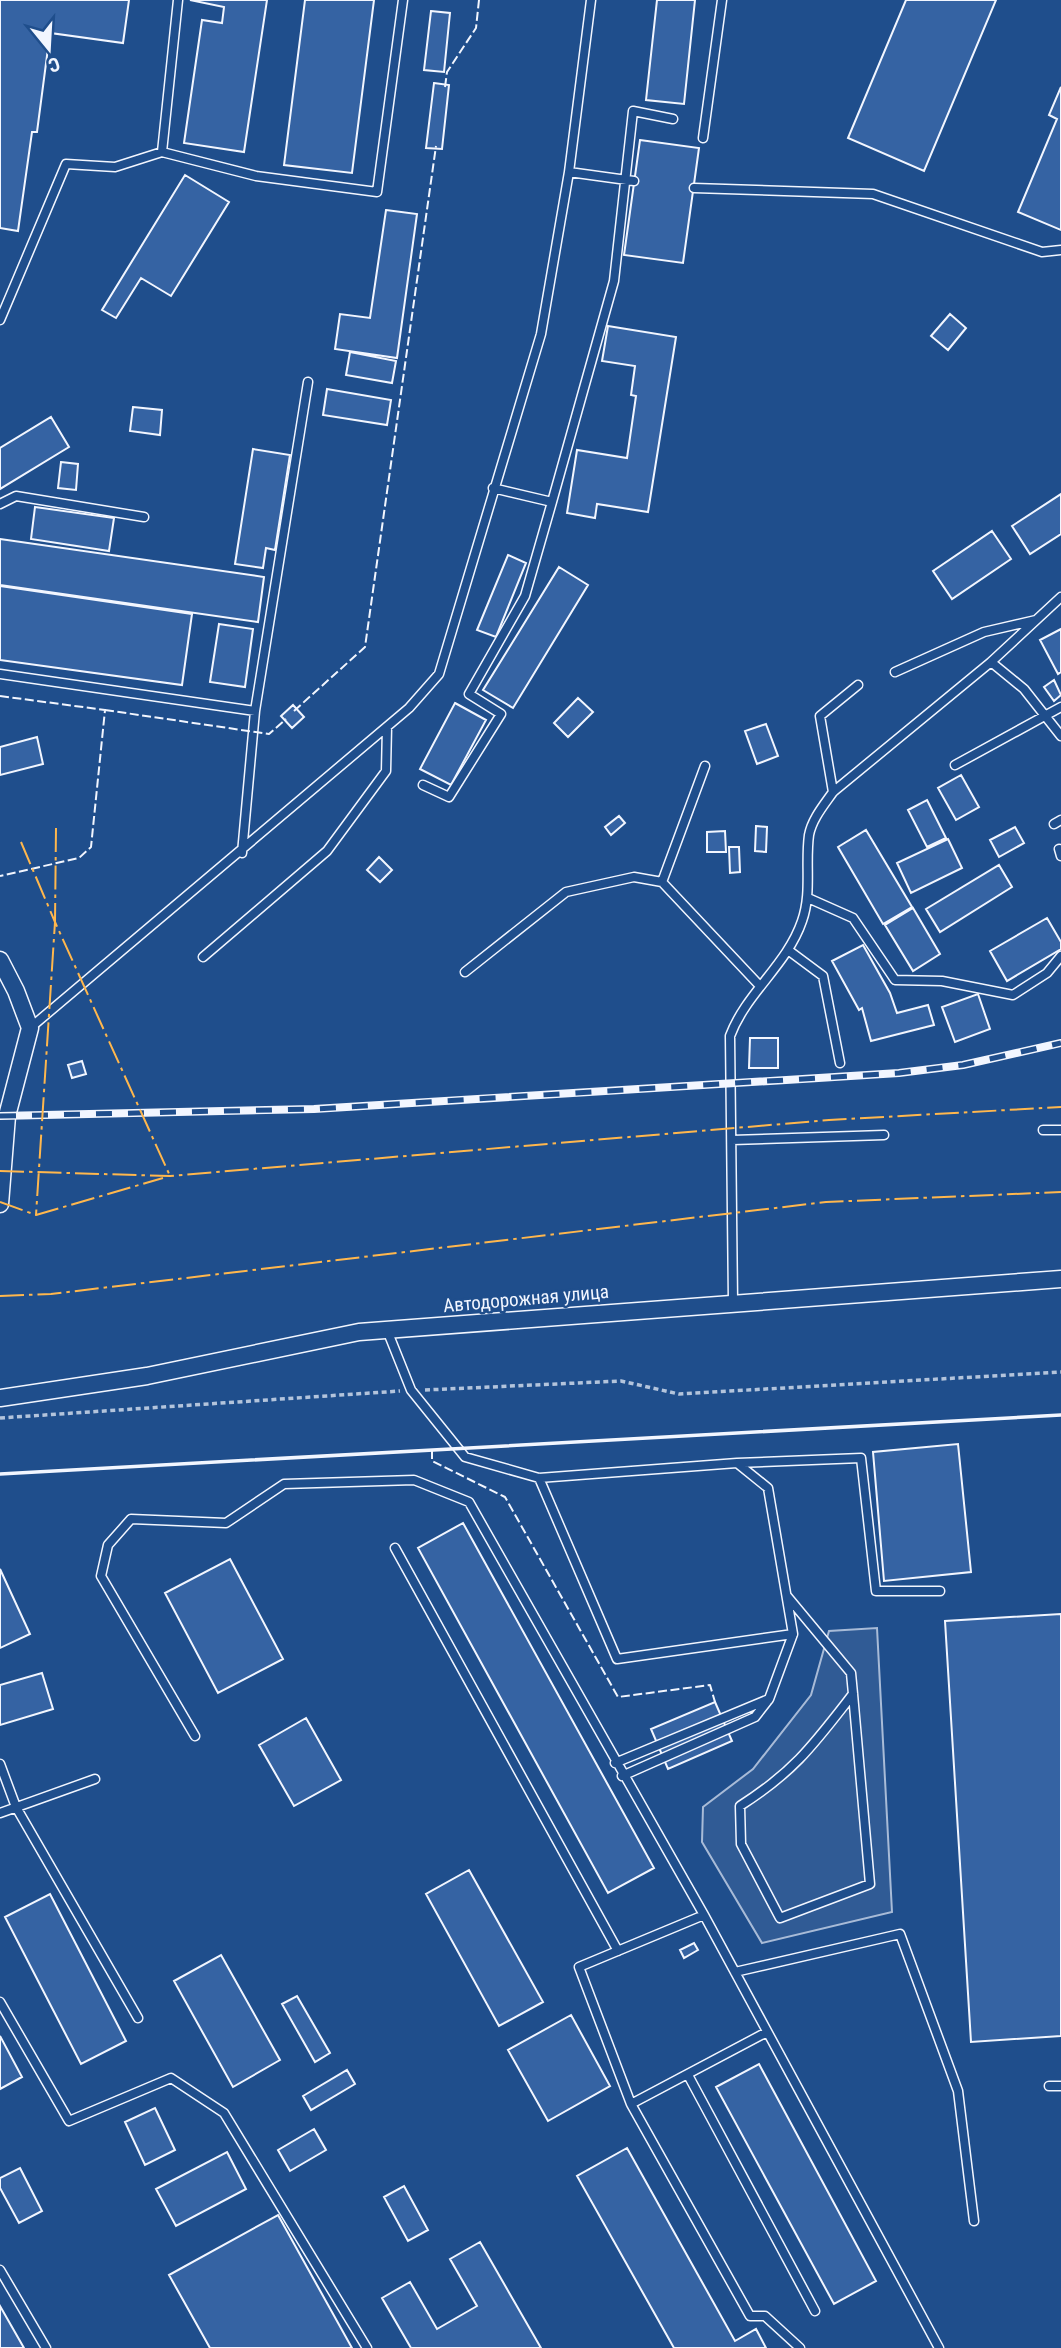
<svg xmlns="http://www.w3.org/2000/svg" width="1061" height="2348" font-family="'Roboto Condensed',sans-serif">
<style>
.parking{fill:#305b95;stroke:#a8bbd7;stroke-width:2}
.building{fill:#3563a3;stroke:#f2f6ff;stroke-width:2}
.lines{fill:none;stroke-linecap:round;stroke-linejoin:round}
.lane-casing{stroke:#f2f6ff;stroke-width:11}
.street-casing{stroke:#f2f6ff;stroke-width:19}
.path{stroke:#b3c4dc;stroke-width:3.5;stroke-dasharray:5 3.5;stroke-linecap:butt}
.lane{stroke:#1f4e8c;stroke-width:8}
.street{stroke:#1f4e8c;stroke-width:16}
.rail-casing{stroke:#f2f6ff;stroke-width:8}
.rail{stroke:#1f4e8c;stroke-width:5;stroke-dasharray:16;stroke-linecap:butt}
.fence{stroke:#f2f6ff;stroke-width:2;stroke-dasharray:9 3.5;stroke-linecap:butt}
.wall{stroke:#f2f6ff;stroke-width:3.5}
.power{stroke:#ffb74d;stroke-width:2;stroke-dasharray:24 5 3.5 5;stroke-linecap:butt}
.labels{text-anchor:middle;stroke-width:5;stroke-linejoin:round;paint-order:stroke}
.street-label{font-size:19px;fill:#f2f6ff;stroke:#1f4e8c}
</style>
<rect width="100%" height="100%" fill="#1f4e8c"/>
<path class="parking" d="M877,1628L892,1912L762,1943L702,1842L703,1807L753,1769L811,1695L829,1631Z"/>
<path class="building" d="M0,0H129L123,43L50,33L37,132H32L18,231L0,228Z
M190,0H267L244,152L184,143L202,20L222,23L224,7Z
M305,0H374L352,173L284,165Z
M657,0H695L684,104L646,100Z
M906,0H996L924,171L848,138Z
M431,11L450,13L444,72L424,70Z
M434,83L449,85L442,149L426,148Z
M1061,87V230L1018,212L1057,119L1049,115Z
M640,140L699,148L683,263L624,255Z
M185,175L229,202L171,296L141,278L116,318L102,310Z
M386,210L417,214L397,358L335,349L340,314L370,318Z
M950,314L966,328L948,350L931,336Z
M608,326L676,337L648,512L597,504L595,518L567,513L577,450L627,458L636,396L631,395L635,366L602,361Z
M350,352L396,361L392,383L346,375Z
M327,389L391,400L387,425L323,415Z
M133,407L162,410L160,435L130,431Z
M51,417L69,447L0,489V448Z
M253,449L290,455L275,550L266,548L263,568L235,564Z
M61,462L78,464L76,490L58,488Z
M1061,494V534L1030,554L1012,526Z
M35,507L114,518L109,551L31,539Z
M992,531L1011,559L952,599L933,571Z
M0,539L264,577L258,622L0,585Z
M508,555L526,563L496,637L477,630Z
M559,567L588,585L513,708L483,690Z
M0,586L192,614L182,685L0,660Z
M219,624L253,629L245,687L210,682Z
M1061,629V672L1058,674L1040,640Z
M1054,680L1061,695L1054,701L1044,687Z
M578,698L593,712L568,737L554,723Z
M455,703L486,720L451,785L420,769Z
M293,705L304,717L292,728L281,716Z
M766,724L778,756L757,764L745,731Z
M37,737L43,764L0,775V747Z
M961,775L979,807L956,820L938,788Z
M927,800L946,838L927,847L908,810Z
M619,816L625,823L611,835L605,827Z
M756,826L767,827L766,852L755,851Z
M1015,827L1024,843L999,857L990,840Z
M866,830L912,907L883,924L838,847Z
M725,831L726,852H707V832Z
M948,839L962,868L911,893L897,863Z
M729,847H739L740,872L730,873Z
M379,857L392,870L380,882L367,870Z
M999,865L1012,887L940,932L926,909Z
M913,908L940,954L913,971L885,925Z
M1047,918L1061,942V949L1007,981L990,951Z
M863,945L890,993L897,1013L928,1005L934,1025L871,1041L862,1008L859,1010L832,961Z
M978,994L990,1029L955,1042L942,1007Z
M750,1038H778V1068H749Z
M82,1061L86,1074L72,1078L68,1065Z
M958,1444L971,1572L884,1581L873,1452Z
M463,1523L654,1868L608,1893L418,1548Z
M230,1559L283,1659L218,1693L165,1593Z
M0,1569L30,1634L0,1648Z
M1061,1614V2036L971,2042L945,1621Z
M42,1673L53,1709L0,1725V1685Z
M715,1702L732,1741L668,1769L651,1729Z
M306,1718L341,1780L294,1806L259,1745Z
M469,1870L543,2002L499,2026L426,1894Z
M50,1894L126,2041L81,2064L5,1917Z
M694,1943L698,1950L684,1958L680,1950Z
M221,1955L280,2060L233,2087L174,1981Z
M297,1996L330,2053L315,2062L282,2004Z
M571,2015L610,2086L548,2121L508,2050Z
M0,2036L22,2077L0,2089Z
M759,2064L876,2281L834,2304L716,2087Z
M347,2070L355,2084L311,2110L303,2096Z
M155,2108L175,2150L145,2165L125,2122Z
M314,2129L326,2150L290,2171L278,2150Z
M627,2148L735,2341L756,2329L766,2348H674L577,2176Z
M227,2152L246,2189L176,2226L156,2189Z
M20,2168L42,2211L19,2223L0,2188V2178Z
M404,2186L428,2230L408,2241L384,2197Z
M278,2215L352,2348H210L169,2275Z
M480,2242L541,2348H411L382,2298L410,2282L437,2329L477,2306L450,2259Z
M0,2306L24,2348H0Z"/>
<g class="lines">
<defs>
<path id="lane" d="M703,138L722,0
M162,152L178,0
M569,172L634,181
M694,188L873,194L1042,252L1061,250
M0,320L66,164L115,167L162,152L256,176L377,192L403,0
M493,488L552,502
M0,504L16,496L144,517
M991,662L1061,597
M895,672L984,632L1036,620
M0,674L255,711
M955,765L1061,707
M423,785L449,797L501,714L469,694L525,596L552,502L614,281L633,111L673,119
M833,792L820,716L858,685
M1054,824L1061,820
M1059,849L1061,856
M242,853L255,711L308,382
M662,882L705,766
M808,898L853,918L895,980L942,981L1013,995L1047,973L1061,956
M788,950L823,976L840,1063
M203,957L327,851L386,771L387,727
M465,972L566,892L634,877L662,882L760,986
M30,1028L409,708L439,674L541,334L569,172L591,0
M1043,1130H1061
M732,1140L884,1135
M733,1302L730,1036C746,993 787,965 802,921C812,893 805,864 809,835C812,819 824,805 833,792L991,662L1024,689L1061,736
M387,1330L411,1390L465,1457L539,1478L737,1463L768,1488L793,1634L769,1699
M737,1463L861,1458L876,1591H940
M539,1478L617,1659L793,1634
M395,1548L618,1951
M787,1596L851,1673L853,1694L870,1884L780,1918L741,1844L740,1806C795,1771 814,1744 853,1694
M195,1736L101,1576L108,1545L131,1519L226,1523L284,1484L414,1480L469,1502L704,1915L939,2348
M615,1763L769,1699L755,1717L622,1776
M0,1764L16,1807L138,2018
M0,1813L95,1779
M735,1972L900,1934L958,2091L974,2221
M0,2002L69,2121L171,2078L224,2113L367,2348
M767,2032L631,2104L750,2316H765L800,2348
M688,2075L815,2311
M1049,2086H1061
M631,2104L579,1967L704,1915
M0,2270L46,2348"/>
<path id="street" d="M0,960L16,991L30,1028L7,1116L0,1204
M0,1398L147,1376L359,1332L1061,1279"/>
</defs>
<use href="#lane" class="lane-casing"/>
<use href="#street" class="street-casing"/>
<path class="path" d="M425,1390L621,1381L679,1394L1061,1372
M0,1418L400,1391"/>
<use href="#lane" class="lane"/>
<use href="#street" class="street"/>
<defs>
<path id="rail" d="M0,1116L314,1109L899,1073L963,1065L1061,1043"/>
</defs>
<use href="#rail" class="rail-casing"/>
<use href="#rail" class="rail"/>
<path class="fence" d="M445,87L447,72L476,28L479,0
M0,696L105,710L91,847L79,858L0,876
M105,710L269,734L286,719
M294,711L365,647L436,146
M432,1450V1461L505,1497L618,1697L710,1685L715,1702"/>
<path class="wall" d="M0,1474L1061,1415"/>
<path class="power" d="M56,828L55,922L170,1176
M21,842L55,922L36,1215
M0,1171L170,1176L829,1120L1061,1107
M0,1202L36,1215L163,1178
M0,1296L51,1294L826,1202L1061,1192"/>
</g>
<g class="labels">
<g class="street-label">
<text transform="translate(526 1298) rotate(-5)" y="7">Автодорожная улица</text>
</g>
</g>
<g transform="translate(49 49) rotate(162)" stroke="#1f4e8c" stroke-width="5" paint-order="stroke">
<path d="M0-5L12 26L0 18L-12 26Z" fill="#f2f6ff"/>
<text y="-10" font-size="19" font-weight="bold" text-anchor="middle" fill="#f2f6ff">С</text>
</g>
</svg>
